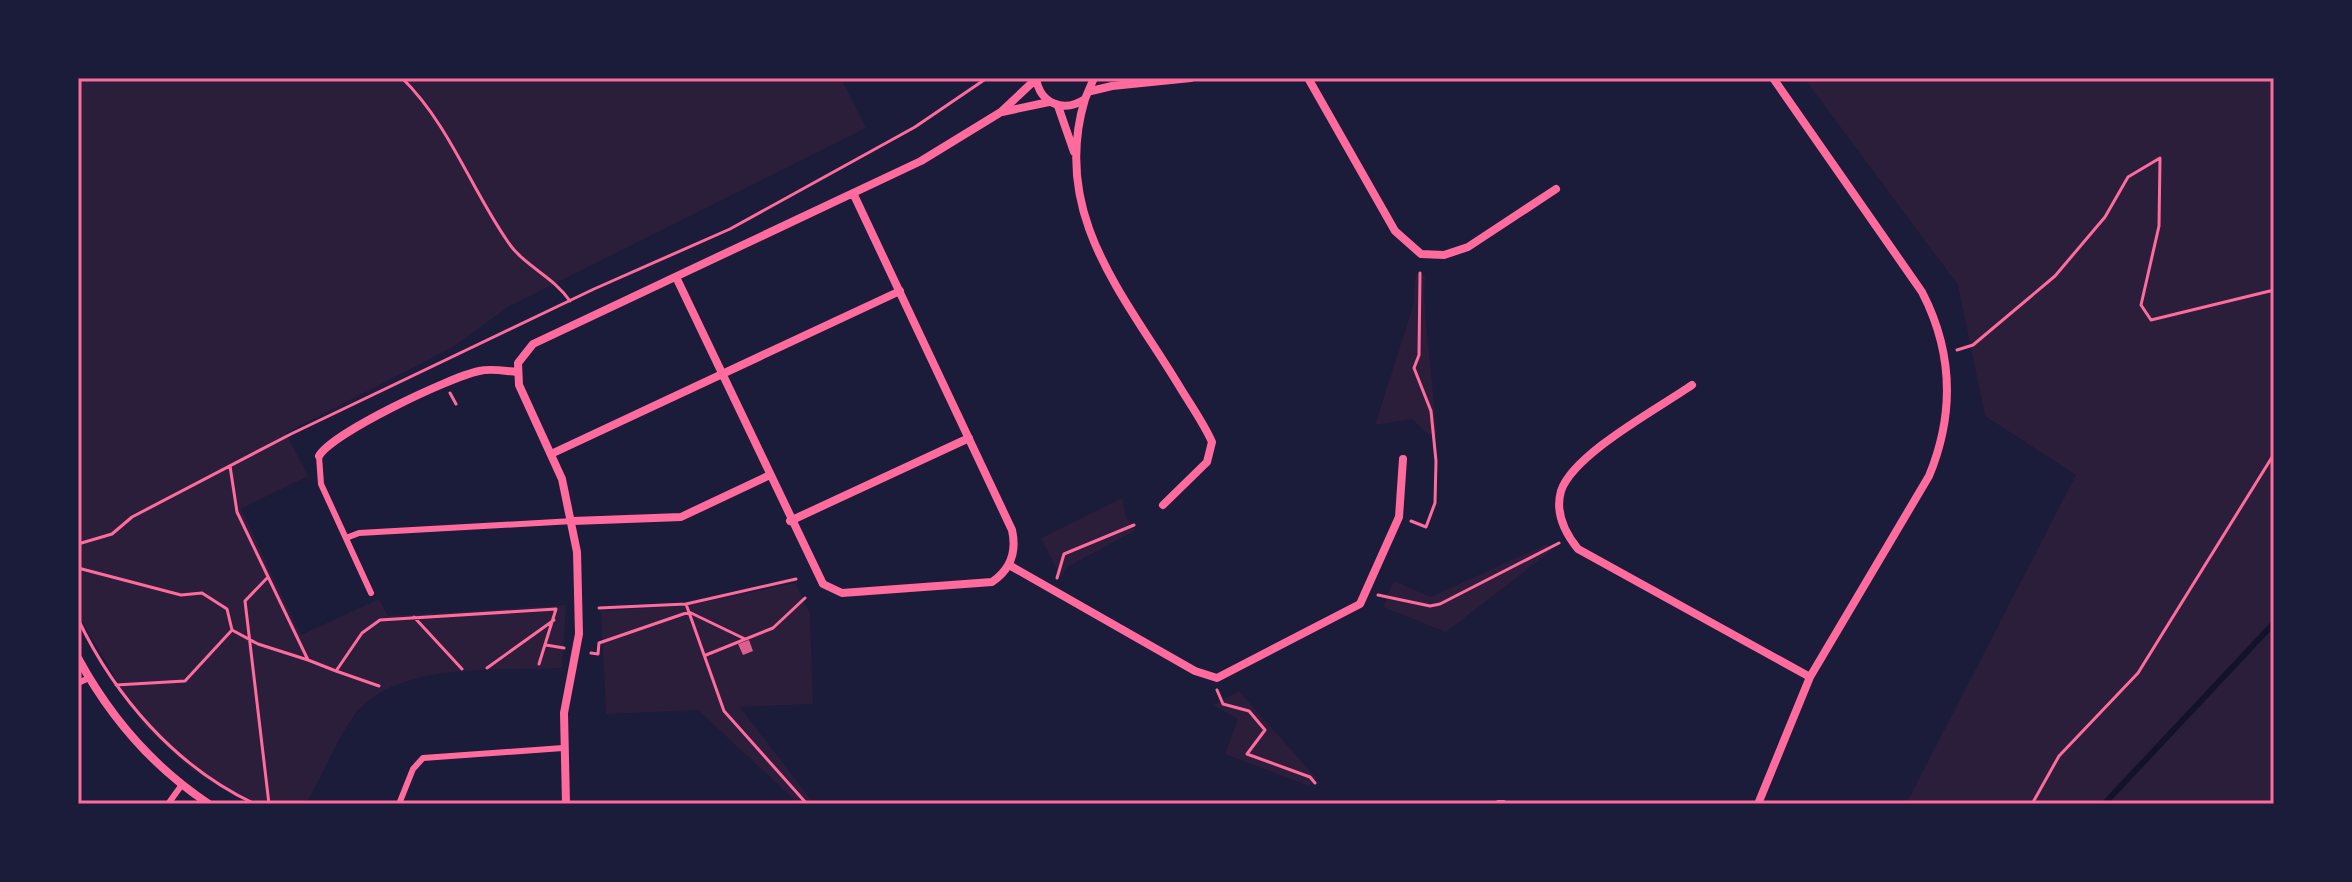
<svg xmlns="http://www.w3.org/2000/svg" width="2352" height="882" font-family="'Exo 2',sans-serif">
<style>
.green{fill:#2a1e3b}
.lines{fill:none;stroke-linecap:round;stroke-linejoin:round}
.stream{stroke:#12122b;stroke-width:6}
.building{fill:#dd5f8e}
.path{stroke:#ff6b9d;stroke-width:3}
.service{stroke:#ff6b9d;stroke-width:6}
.minor{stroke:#ff6b9d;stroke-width:8}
.neatline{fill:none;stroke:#ff6b9d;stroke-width:3}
</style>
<rect width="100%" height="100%" fill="#1b1b3a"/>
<path class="green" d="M78,78H841L866,128L508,307L453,347L286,433L308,476L241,509L301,635L379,599L388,616L566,605L562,668C500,671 393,661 353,717C335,743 322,776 306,804H247L192,770L144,726L78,615Z
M1804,78H2274V804H1906L2076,475L1985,416L1958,285Z
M1416,274L1425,276L1424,300L1437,435L1428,434L1412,419L1375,425L1413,306Z
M1122,498L1126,517L1136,530L1067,567L1061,578L1041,538Z
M1547,544L1551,551L1446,632L1383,607L1394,581L1431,597Z
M795,583L810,614L813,704L740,707L811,800L799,804L698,710L606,714L601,611L684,606Z
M1239,691L1316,778L1309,786L1225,754L1238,719L1213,705Z"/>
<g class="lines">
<path class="stream" d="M2104,804L2274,623"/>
</g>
<path class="building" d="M749,640L753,651L743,655L738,644Z"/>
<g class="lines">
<path class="path" d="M402,78C449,124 471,189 508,242C524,266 554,277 570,301
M1957,350L1973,345L2055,276L2105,217L2128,177L2160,158L2159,226L2141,305L2151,320L2274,290
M450,393L456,404
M230,466L237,512L308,660L336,671L362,633L380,620L556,609L539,664
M1411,521L1426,527L1435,503L1436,461L1431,411L1414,368L1419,355L1420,273
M78,544L112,534L132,517L291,434L594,289L730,229L915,127L987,78
M78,568L181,595L202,593L227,609L232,630L185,681L116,685
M268,577L245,601L269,804
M1057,578L1064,554L1134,525
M1378,595L1430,606L1440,604L1559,543
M686,604L724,711L807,804
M599,608L686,604L796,579
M414,617L462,669
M78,619C115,697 176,767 255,804
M232,630L258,644L308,660
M546,645L564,648
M591,653L598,654L599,643L689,612L745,639
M706,655L773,628L805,598
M487,668L554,620
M336,671L379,686
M1217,690L1223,704L1249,711L1265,730L1247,754L1310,777L1315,783
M2032,804L2059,756L2138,673L2274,454"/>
<path class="service" d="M319,456L321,484L371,593
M346,538L359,533L573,521
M78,683L89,678
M168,804L181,786
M399,804L413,769L423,758L563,748"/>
<path class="minor" d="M1036,78C1040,104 1064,113 1085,99L1094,78
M1308,78L1395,231L1421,254L1444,255L1468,247L1556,189
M1091,91L1112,86L1191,78
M1085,99C1050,215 1125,296 1181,389C1192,407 1204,424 1212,442L1207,462L1163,505
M1058,106L1074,152
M1002,112L1049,102
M676,277L823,584L842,593L992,582C1011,569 1017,552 1012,530L853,193
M1692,385C1659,408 1573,454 1561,491C1555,512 1565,533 1578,549L1810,677
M551,454L900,291
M319,456C332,433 450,377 479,371C491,368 504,371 517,372
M573,521L681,517L770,475
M790,521L969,438
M1009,565L1195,671L1217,678L1360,604L1399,517L1403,459
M78,658C110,717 153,767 209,804
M566,804L564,713L579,634L577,552L562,479L519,385L518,363L533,344L921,161L1001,112L1036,79
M1499,804H1503
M1758,804L1810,677L1929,476C1955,413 1953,352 1922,292L1773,78"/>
</g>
<rect width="2352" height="882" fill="none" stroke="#1b1b3a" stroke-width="160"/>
<rect x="80" y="80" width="2192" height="722" class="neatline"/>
</svg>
